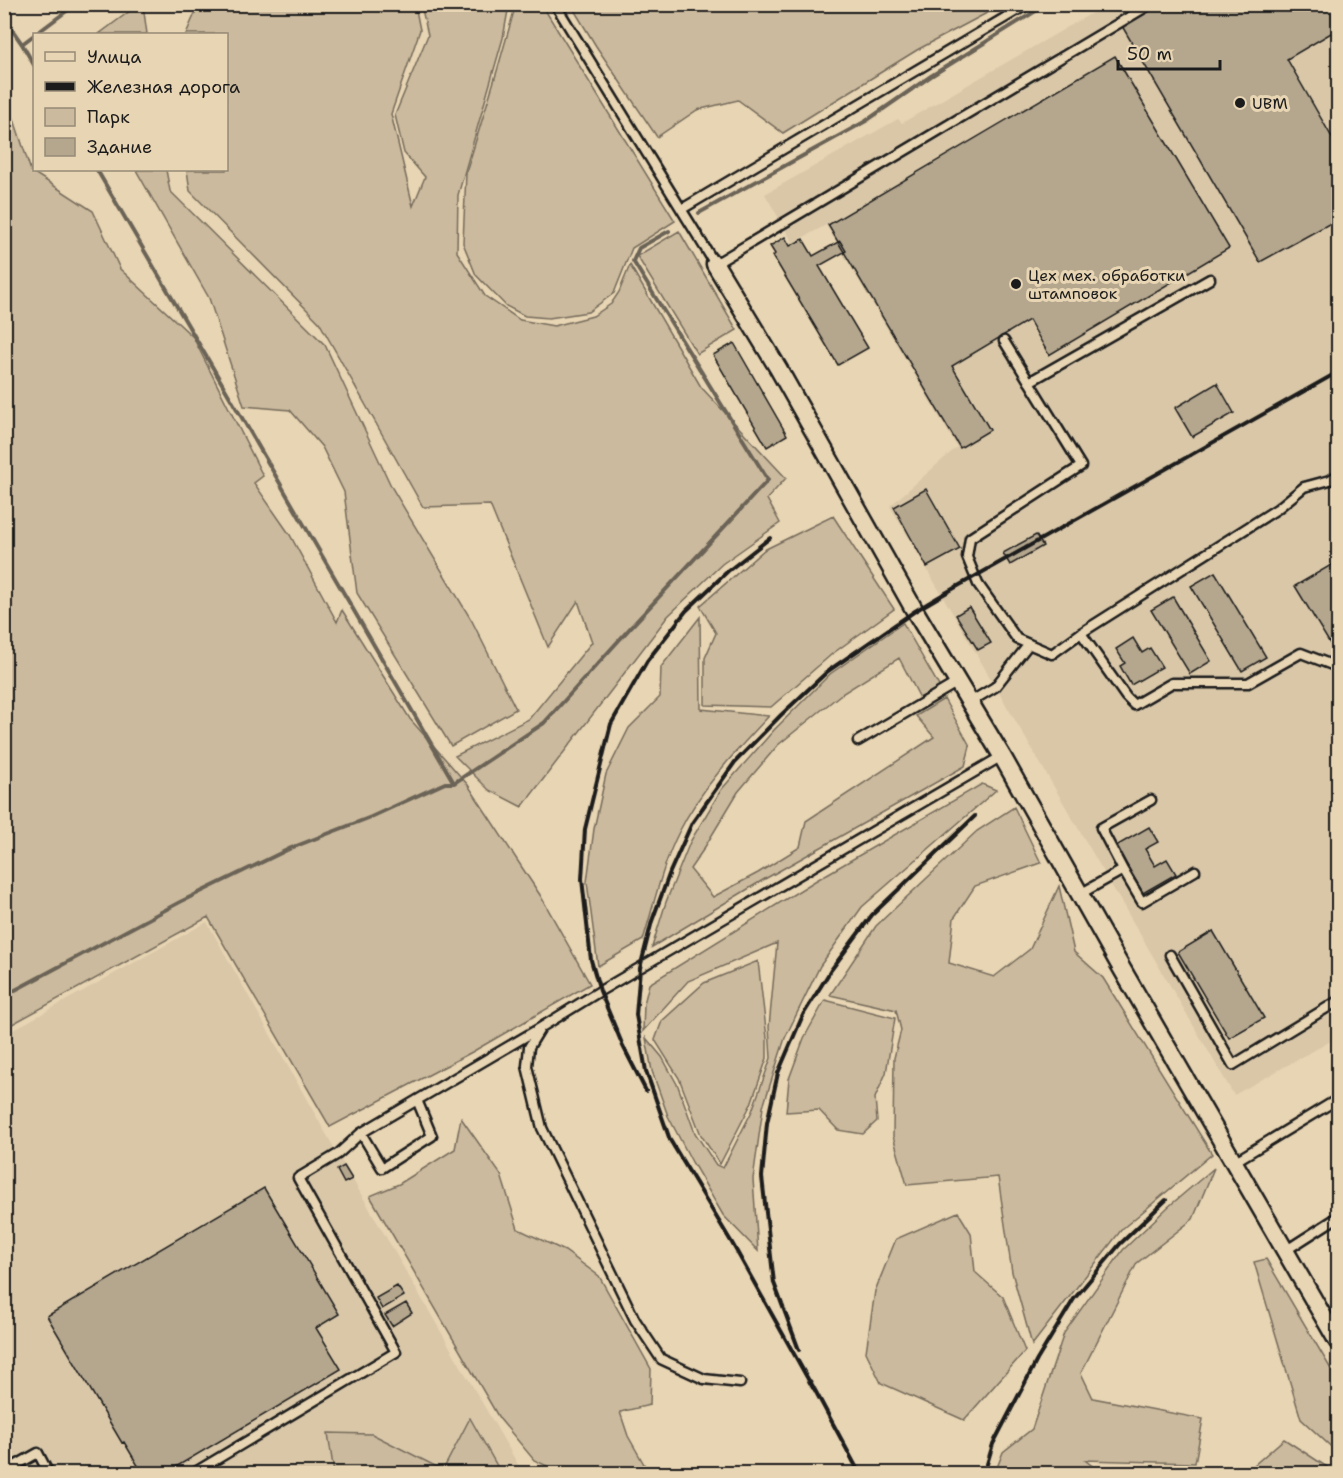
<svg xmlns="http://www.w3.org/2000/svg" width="1343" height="1478" font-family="'Shantell Sans',sans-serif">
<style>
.built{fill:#d9c7a8}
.green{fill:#cbba9d;stroke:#746b5c;stroke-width:1.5}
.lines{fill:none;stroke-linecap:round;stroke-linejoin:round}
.stream{stroke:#6b6357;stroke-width:4}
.building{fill:#b5a78e;stroke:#1c1c1c;stroke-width:1.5}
.service-casing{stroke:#1c1c1c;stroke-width:13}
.minor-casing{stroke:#1c1c1c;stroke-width:21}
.service{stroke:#e8d5b3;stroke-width:8}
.minor{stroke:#e8d5b3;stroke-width:16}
.rail{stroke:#1c1c1c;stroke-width:4}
.poi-dot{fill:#1c1c1c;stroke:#e8d5b3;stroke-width:2}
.labels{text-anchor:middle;stroke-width:6;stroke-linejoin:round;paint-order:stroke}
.poi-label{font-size:16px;fill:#1c1c1c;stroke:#e8d5b3;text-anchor:start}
</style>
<rect width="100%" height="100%" fill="#e8d5b3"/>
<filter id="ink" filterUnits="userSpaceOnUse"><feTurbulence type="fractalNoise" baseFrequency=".0167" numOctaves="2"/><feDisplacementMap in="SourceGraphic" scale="12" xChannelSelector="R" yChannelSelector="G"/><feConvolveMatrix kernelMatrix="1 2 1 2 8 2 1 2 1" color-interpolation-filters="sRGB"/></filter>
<g filter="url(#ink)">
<path class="built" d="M1106,5H1338V1037L1234,1095L890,506L957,447L826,225L793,243L765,194L898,119L902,123Z
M207,922L325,1132L523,1473H5L4,1035Z"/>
<path class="green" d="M199,4L415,5L420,30L391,114L413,206L425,177L404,153L395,115L428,35L421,5H509L503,38L458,195L457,252L485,296L520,320L554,326L593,316L611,304L619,292L630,265L701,387L786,478L767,499L780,523L722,564L668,616L522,807L489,790L455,756L529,719L592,642L578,601L548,647L490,505L423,507L319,322L190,191L187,170H226V34H186Z
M516,4L542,5L675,221L632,248L614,293L588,312L549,318L525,316L506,306L476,275L463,243L466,173L497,71Z
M138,5H143L147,34H99Z
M571,5H1002L917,50L783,133L738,100L697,110L657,137L596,46Z
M4,89L31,171L93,211L120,269L193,337L263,476L254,483L290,535L337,622L342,610L410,719L468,785L540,895L590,984L472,1052L330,1127L208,917L5,1028Z
M136,170H166L170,191L325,345L392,488L472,621L516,709L451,746L357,593L344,492L322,447L290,410L244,406L209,298Z
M679,231L737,330L697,354L637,256Z
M833,516L894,609L832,654L771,707L705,705V658L716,633L700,606L764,550Z
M700,617L701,709L769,716C736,751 701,788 679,832C662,865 654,905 643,940L598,966L587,882L594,829L606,774L629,728L660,697L661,667Z
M903,623L940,688L920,698L899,658L840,695L778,745L738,792L703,850L690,869L713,897L758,873L800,847L806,821L934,737L916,716L944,699L970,746L965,766L763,880L652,947L666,902L690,842L721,790L774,730L830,674Z
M982,784L996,790L862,907L820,966L785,1038L763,1107L753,1179L758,1251L723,1215L692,1162L668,1116L652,1071L646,1038L662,1057L678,1086L695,1133L716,1165L723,1168L752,1111L771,1058L769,1027L777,943L688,981L643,1031L644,1004L649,984L815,881Z
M1014,807L1041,863L975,886L954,918L949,963L994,977L1030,949L1059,886L1074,952L1103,978L1212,1154L1122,1229L1032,1345L1012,1272L998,1177L907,1185L893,1136L894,1058L901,1030L896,1010L830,995L876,926L977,831Z
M758,961L767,1038V1058L751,1104L720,1164L701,1135L679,1078L655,1040L662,1021L704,983Z
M825,1000L895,1018L886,1073L875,1098L877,1121L863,1134L838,1130L819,1110L786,1112L789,1079L804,1038Z
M461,1118L501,1175L518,1229L565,1251L599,1276L651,1369L650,1405L620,1412L628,1436L649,1473H562L534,1460L499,1418L370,1196L399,1184L455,1149Z
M1214,1168L1193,1219L1137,1263L1081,1373L1093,1398L1203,1419L1195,1463L1085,1460L1101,1473H995L1003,1452L1032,1429L1064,1333L1123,1250L1168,1207Z
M958,1212L971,1233L975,1272L1003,1297L1025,1351L964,1420L881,1383L866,1352L875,1291L896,1239Z
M1266,1259L1338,1381V1453L1301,1419L1254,1262Z
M470,1418L501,1473H334L328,1433L372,1434L443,1470Z
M1284,1439L1327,1467V1473H1245Z"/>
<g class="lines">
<path class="stream" d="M4,18L22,44
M36,34L76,4
M34,35L22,44L34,65
M97,170L213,368L454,783
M699,213L866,121L931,76L1047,4
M4,996L180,902L291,848L371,817L445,783H454L544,723L631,627L768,480L633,261L639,248L669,231"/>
</g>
<path class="building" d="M1160,4H1338V29L1287,59L1338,148V219L1260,262L1122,26Z
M1115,56L1229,248L1049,355L1029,320L952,366L990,430L960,448L828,225Z
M785,237L790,246L803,239L813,256L840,241L846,251L819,266L868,348L838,365L773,256L775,254L770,246Z
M734,343L787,435L767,447L713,355Z
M1217,383L1234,413L1192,437L1175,408Z
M926,489L960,549L927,567L894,507Z
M1036,535L1043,546L1010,565L1003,553Z
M1338,561V650L1335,652L1295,586Z
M1215,572L1266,657L1242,671L1191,586Z
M1173,597L1211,661L1190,674L1151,610Z
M969,607L991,643L978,650L956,615Z
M1133,638L1142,653L1150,648L1162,667L1131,685L1120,666L1125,663L1116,649Z
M1149,827L1158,842L1145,849L1155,866L1167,859L1176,874L1143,893L1116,846Z
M1213,931L1264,1018L1229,1038L1178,952Z
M344,1166L352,1179L344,1183L337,1170Z
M264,1188L339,1314L316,1328L341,1369L164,1474H143L124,1442L122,1443L47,1316Z
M397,1286L404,1296L382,1309L376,1298Z
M406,1303L412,1313L392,1326L385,1315Z"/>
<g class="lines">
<defs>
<path id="service" d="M555,4L715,264L1151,4
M682,209L1028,4
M1004,341L1081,466L970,538L967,557L978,584L1017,639L1052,654L1081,633L1277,509L1304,487L1330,480L1338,475
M1029,382L1210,279
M1081,633L1126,697L1134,705L1172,683H1248L1301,653L1332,665L1338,661
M970,702L995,687L1029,644
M858,741L958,682
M1123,870L1142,902L1195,871
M1080,894L1123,870L1101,828L1151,800
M1170,955L1233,1065L1338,1001
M540,1029L529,1047L527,1066L542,1128L635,1320L661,1359L704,1379L740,1383
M361,1133L382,1168L432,1136L417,1100
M1234,1162L1338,1099
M1285,1251L1338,1217
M4,1472L38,1453L49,1474
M192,1474L396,1352L298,1178L338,1154L361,1133L540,1028L600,991L1002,756"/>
<path id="minor" d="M715,264L778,368L915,611L1002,756L1122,969L1338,1342"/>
</defs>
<use href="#service" class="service-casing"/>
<use href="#minor" class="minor-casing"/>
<use href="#service" class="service"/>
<use href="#minor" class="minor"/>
<path class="rail" d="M646,1091L623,1046L600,991L591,960L582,879L585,829L611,724L647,661L686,611L728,571L770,538
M799,1350L774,1283L762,1177L767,1123L778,1073L803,1015L831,970L872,915L975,816
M810,1381L860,1474
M813,1388L732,1243L670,1140L646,1071L636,1015L640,968L652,921L670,872L692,823L735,762L781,715L828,671L915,611L942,595L1338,372
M984,1474L993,1444L1037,1360L1074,1299L1120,1244L1166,1200"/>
</g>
</g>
<g class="poi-dot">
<circle cx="1240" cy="103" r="6"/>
<circle cx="1016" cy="284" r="6"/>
</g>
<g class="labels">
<g class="poi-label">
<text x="1252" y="109">UBM</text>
<text x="1028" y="281">Цех мех. обработки<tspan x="1028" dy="18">штамповок</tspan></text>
</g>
</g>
<rect width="1343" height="1478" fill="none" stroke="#e8d5b3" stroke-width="24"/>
<rect x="12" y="12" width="1319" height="1454" fill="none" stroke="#1c1c1c" stroke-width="2" filter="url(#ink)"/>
<rect x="33" y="33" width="195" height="138" fill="#e8d5b3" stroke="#968b77" stroke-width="1.5"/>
<rect x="45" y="52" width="30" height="9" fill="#e8d5b3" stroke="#968b77" stroke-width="1.5"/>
<text x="87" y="63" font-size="18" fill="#1c1c1c">Улица</text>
<rect x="45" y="82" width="30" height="9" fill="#1c1c1c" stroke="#968b77" stroke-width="1.5"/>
<text x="87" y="93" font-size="18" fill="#1c1c1c">Железная дорога</text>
<rect x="45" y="108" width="30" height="18" fill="#cbba9d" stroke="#968b77" stroke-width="1.5"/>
<text x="87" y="123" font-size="18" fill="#1c1c1c">Парк</text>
<rect x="45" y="138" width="30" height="18" fill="#b5a78e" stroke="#968b77" stroke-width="1.5"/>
<text x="87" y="153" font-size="18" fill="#1c1c1c">Здание</text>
<path d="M1118 60v9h102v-9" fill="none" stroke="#1c1c1c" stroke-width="3"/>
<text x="1127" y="60" font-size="18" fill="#1c1c1c" stroke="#e8d5b3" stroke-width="4.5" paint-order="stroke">50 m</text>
</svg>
